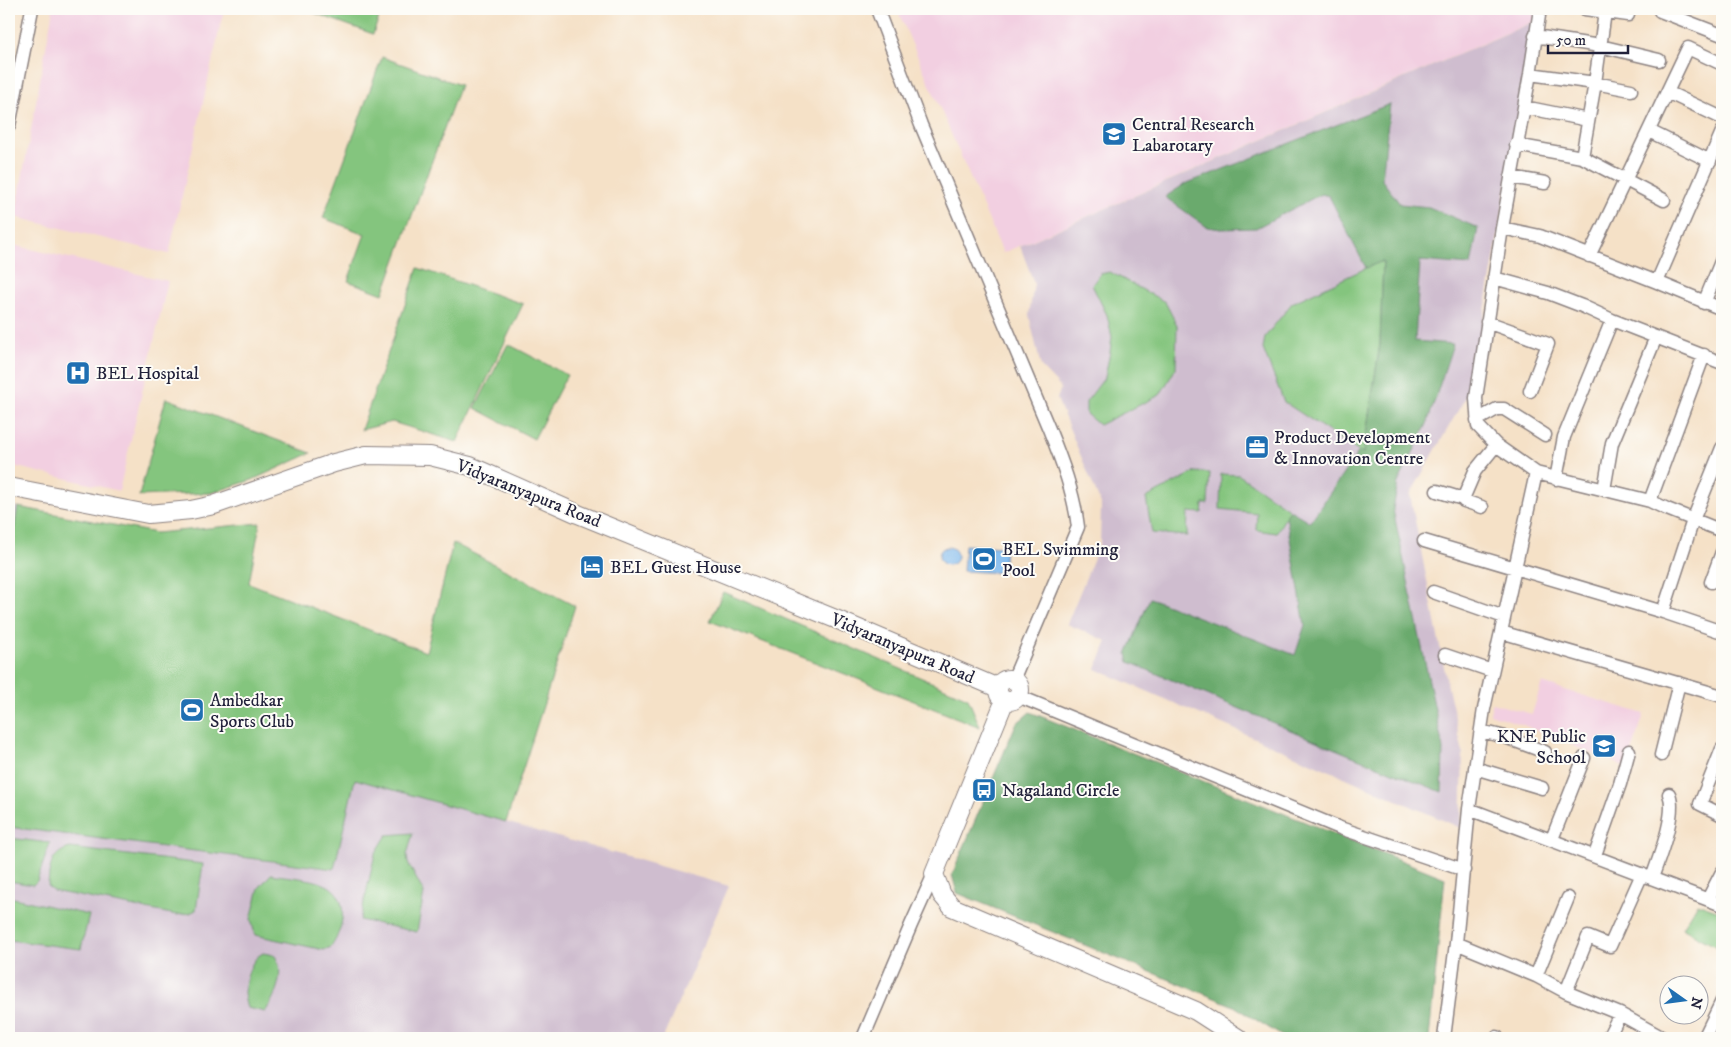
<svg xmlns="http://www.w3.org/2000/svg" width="1731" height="1047" font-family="'IM FELL DW Pica',serif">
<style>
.built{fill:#f2cfe1}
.industrial{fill:#cfbdcf}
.green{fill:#84c57e;stroke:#53745c}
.forest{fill:#6baa6d;stroke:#466654}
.water{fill:#7bb7ed;stroke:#4e6c94}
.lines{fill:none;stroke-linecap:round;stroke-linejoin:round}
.minor-casing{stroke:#8c8281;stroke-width:15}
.secondary-casing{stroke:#8c8281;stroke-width:20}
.minor{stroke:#fff;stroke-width:12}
.secondary{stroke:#fff;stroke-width:18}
.labels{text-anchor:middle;stroke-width:4;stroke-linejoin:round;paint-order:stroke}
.poi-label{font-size:18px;fill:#22223b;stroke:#fdfcf7;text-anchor:start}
.street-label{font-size:18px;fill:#22223b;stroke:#fdfcf7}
</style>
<rect width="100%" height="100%" fill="#fdfcf7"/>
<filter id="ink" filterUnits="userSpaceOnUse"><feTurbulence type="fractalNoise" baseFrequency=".02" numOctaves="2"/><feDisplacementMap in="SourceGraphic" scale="10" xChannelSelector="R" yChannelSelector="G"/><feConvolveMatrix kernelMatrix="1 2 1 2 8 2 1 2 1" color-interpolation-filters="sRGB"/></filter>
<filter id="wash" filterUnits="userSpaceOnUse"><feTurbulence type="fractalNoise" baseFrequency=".0096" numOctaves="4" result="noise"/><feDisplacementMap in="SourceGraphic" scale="20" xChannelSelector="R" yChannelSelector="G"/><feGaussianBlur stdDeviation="1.12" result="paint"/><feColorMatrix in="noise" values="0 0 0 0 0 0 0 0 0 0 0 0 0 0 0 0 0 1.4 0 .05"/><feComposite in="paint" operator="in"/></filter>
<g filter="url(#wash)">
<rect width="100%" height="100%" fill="#f5e1c7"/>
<path class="built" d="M53,9H224L169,254L15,217Z
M897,9H1536L1534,21L1003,253Z
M9,244L168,281L119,491L9,465Z
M1542,683L1644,714L1627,768L1521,724L1490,714L1492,703L1532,714Z"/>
<path class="industrial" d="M1535,21L1472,386L1410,495L1448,687L1463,753L1461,828L1096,669L1107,641L1067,624L1100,543L1101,504L1057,399L1061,388L1041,367L1029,315L1034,283L1020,246Z
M9,505L18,507L9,562Z
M355,779L729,886L663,1038H9V827L333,869Z"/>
<path class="green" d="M303,9H382L373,34Z
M382,57L460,85L383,294L348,281L365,234L323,218Z
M1383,260L1380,344L1363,454L1284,402L1263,349L1265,337L1292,303Z
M418,268L523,304L457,442L392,422L361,430Z
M1110,272L1165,302L1177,325L1176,368L1160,395L1099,425L1086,414V402L1105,377L1110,352L1112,337L1107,315L1092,285L1100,274Z
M508,344L567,375L534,439L475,408Z
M166,398L311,453L252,480L211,493L139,496Z
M1195,472L1210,473L1208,504H1203L1202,513L1188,512L1187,536L1152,533L1146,498Z
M1221,474L1239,475L1290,510L1276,533L1256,530L1257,513L1220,509Z
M18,507L156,533L260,523L249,583L426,652L453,543L575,606L506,822L355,779L334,869L9,827V562Z
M723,592L968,698L980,727L710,621Z
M413,833L407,855L408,863L424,893L417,932L360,920L375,854L387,835Z
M9,838L50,843L37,881L33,885L9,881Z
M70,848L203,864L196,910L190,913L177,915L53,891L48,887C49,869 50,853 70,848Z
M271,874C286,877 312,878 324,884C351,895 344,929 331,947L324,950L255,935L251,919L259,888Z
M9,897L89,915L81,949L9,940Z
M1697,903L1722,912V950L1682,928Z
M263,953L274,955C287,970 275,998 265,1012L247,1008C246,1003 244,997 244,992C246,979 250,959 263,953Z"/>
<path class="forest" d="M1390,104L1382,180L1400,204L1429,207L1478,228L1471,265L1420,261L1415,341L1453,344L1427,424L1398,483L1393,509L1443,748L1442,792L1340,751L1129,662L1127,654L1150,598L1295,655L1305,625L1286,516L1290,510L1310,522L1359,451L1363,454L1380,344L1383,261L1366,268L1329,196L1321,194L1256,228L1221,229L1207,227L1165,197L1185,184Z
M1030,712L1445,878L1429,1038H1285L1234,1006L957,893L952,875L1016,724Z"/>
<path class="water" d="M965,545L1005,547L1003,573L963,571Z
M939 556a9 9 0 1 1 18 0a9 9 0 1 1-18 0Z"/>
</g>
<g filter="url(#ink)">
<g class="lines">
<defs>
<path id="minor" d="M877,9L921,125L1049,429C1062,461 1074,493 1078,527L1013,680
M1585,9L1628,15
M1660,11L1722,35
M1535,36L1600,46L1659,60
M1530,74L1595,83L1631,90
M1667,92L1722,118
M1524,107L1588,120
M9,126L32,9
M1649,131L1710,161
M1516,145L1582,157L1664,200
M1582,157L1595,83L1605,12
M1511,177L1545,183
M1502,228L1540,236L1657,282L1722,309
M1589,256L1688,48L1722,64
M1494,278L1548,293L1582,306L1612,320L1722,363
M1657,282L1722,132
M1704,303L1722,259
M1487,322L1548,344L1530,391
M1477,420L1497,409H1504L1545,435
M1536,473L1650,501L1667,509L1722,531
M1556,479L1564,437L1612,320
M1604,490L1612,443L1656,337
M1437,491L1463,499
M1650,501L1704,355
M1482,507L1464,501L1463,499L1475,471L1496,445
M1424,541L1663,612L1722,632
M1711,582L1722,552
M1433,592L1504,617
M1663,612L1693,520L1722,448
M1501,632L1722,696
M1445,655L1492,671
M1018,696L1340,828L1464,870
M1481,731L1505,737L1545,752
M1722,749L1700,804L1722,815
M1661,755L1679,683
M1475,768L1542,788
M1469,809L1722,905
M1552,839L1584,758
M1595,855L1620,784L1629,751
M1652,878C1659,858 1677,813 1669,794
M1708,899L1722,872
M1456,943L1536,976L1566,992L1620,1014L1663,1038
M1536,976L1568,898
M1566,992L1588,937L1610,946L1642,874
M863,1038L911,925L934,874
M1444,1038L1456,943L1469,809L1484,709L1536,473L1496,445L1478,426L1476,398L1502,228L1530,74L1540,9
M1497,1038V1037
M1608,1038L1620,1014
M1704,1038L1722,1001"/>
<path id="secondary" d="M9,487L148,514L191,510L214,505L334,463L366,455L430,456L470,466L486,473L578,514L838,620L998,688
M998 690a11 11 0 1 1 22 0a11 11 0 1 1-22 0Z
M1005,700L934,874L942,895L952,907L1196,1011L1238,1038"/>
</defs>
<use href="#minor" class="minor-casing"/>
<use href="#secondary" class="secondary-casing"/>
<use href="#minor" class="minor"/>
<use href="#secondary" class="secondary"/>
</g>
</g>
<defs>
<symbol id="university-square" viewBox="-11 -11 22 22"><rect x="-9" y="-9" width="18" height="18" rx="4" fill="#1f6fb2" stroke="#fdfcf7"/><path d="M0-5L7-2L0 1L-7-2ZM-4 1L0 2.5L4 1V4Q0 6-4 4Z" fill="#fff"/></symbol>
<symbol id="hospital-square" viewBox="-11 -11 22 22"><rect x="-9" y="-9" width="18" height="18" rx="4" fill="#1f6fb2" stroke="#fdfcf7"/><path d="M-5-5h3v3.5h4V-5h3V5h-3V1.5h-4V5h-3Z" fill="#fff"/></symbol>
<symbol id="office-square" viewBox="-11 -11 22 22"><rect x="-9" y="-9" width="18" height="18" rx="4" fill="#1f6fb2" stroke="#fdfcf7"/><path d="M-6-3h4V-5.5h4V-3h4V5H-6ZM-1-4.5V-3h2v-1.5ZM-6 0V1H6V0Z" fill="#fff"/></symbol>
<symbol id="stadium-square" viewBox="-11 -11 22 22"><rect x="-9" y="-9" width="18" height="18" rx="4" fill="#1f6fb2" stroke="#fdfcf7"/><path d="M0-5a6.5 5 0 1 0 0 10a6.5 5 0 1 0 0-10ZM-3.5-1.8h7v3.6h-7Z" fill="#fff"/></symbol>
<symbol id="hotel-square" viewBox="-11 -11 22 22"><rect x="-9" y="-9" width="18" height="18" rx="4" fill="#1f6fb2" stroke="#fdfcf7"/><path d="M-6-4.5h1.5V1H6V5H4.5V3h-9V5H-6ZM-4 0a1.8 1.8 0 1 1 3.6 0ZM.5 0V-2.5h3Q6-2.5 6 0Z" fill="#fff"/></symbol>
<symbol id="school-square" viewBox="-11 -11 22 22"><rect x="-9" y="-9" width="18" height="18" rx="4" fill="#1f6fb2" stroke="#fdfcf7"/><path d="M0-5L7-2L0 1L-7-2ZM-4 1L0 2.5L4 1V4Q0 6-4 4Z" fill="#fff"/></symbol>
<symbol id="bus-square" viewBox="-11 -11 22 22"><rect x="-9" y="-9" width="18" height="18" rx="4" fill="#1f6fb2" stroke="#fdfcf7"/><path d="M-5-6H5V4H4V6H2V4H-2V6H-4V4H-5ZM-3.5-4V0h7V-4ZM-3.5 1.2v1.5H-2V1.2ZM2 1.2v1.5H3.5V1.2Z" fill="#fff"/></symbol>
</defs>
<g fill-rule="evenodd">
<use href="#university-square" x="1100" y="120" width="28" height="28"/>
<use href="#hospital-square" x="64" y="359" width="28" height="28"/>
<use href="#office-square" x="1243" y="433" width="28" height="28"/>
<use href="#stadium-square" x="970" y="545" width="28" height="28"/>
<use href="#hotel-square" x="578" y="553" width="28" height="28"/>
<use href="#stadium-square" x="178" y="696" width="28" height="28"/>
<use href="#school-square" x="1590" y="732" width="28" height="28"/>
<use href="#bus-square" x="970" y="776" width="28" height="28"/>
</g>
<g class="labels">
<g class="poi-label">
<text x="1132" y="130">Central Research<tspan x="1132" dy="21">Labarotary</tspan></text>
<text x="96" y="379">BEL Hospital</text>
<text x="1274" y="443">Product Development<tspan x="1274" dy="21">&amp; Innovation Centre</tspan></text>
<text x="1002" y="555">BEL Swimming<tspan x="1002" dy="21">Pool</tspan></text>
<text x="610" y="573">BEL Guest House</text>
<text x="210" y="706">Ambedkar<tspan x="210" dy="21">Sports Club</tspan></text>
<text x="1586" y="742" text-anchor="end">KNE Public<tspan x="1586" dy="21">School</tspan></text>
<text x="1002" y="796">Nagaland Circle</text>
</g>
<g class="street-label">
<text transform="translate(529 493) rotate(22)" y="6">Vidyaranyapura Road</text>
<text transform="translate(903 648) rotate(23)" y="6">Vidyaranyapura Road</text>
</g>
</g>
<rect width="1731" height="1047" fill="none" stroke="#fdfcf7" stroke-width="30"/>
<g transform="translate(1684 1000) rotate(104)"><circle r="24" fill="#fdfcf7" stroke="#a5a5ac"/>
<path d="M0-4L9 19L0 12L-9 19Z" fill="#1f6fb2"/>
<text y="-8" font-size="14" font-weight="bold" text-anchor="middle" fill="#22223b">N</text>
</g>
<path d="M1548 45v8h80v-8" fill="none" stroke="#22223b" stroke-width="2.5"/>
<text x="1556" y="45" font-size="15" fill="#22223b" stroke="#fdfcf7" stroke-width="4" paint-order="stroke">50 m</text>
</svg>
